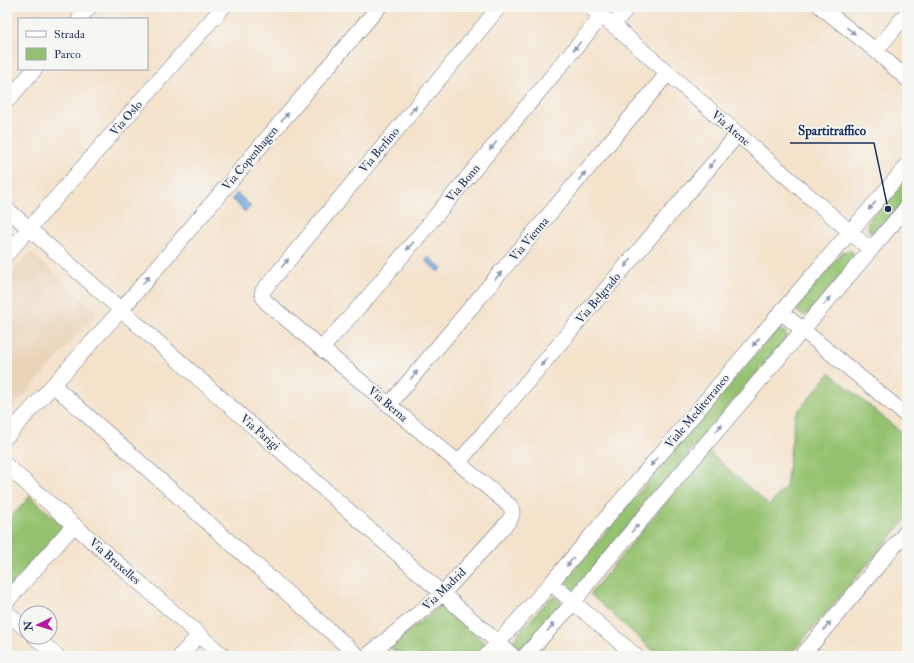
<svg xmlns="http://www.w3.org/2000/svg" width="914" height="663" font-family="'IM FELL Double Pica',serif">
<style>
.built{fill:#ead4b9}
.green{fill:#95c270;stroke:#587867}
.water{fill:#6ca5dc;stroke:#446a9d}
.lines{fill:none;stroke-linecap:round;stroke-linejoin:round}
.minor-casing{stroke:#676e84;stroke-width:16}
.minor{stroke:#fff;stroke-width:15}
.oneway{fill:#8d97ae}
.labels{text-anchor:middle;stroke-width:4;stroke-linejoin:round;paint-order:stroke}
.street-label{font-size:12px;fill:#1b2f5e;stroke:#f6f6f2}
.leader{fill:none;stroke:#1b2f5e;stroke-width:1.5}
.callout-dot{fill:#1b2f5e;stroke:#f6f6f2;stroke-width:1.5}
.callout-label{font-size:13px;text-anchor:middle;font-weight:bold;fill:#1b2f5e;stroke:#f6f6f2;stroke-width:4;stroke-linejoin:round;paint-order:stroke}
</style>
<rect width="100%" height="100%" fill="#f6f6f2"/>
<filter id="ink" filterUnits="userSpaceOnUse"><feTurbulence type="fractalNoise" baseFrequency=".025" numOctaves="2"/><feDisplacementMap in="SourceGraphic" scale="8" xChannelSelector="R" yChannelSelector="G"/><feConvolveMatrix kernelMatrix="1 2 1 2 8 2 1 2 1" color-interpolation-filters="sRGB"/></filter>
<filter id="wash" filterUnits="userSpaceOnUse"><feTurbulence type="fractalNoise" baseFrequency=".012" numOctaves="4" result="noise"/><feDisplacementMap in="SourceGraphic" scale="16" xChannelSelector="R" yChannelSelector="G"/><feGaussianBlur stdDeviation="0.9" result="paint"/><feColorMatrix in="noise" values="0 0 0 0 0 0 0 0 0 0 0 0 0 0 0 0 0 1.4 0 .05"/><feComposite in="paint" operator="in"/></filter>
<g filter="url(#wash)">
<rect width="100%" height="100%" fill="#f4e2cb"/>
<path class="built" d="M31,252L98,313L7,414V278Z"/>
<path class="green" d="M907,176V198L878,232L875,233L870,232L867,226L869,220Z
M847,251H852L855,258L808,314C803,316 801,315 797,311L798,305L842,252Z
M780,330L785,332L787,337L575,589L570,588L566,583L567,578L775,331Z
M830,373L907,437V518L789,656H659L590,594L708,451L769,505L786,486L795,415Z
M30,496L64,527L7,589V522Z
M553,597H557L560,600L562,605L523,649L517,648L514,643V639L548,600Z
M441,605L486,644L475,656H400L390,647Z"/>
<path class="water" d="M237,193L251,206L245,212L232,199Z
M429,257L442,268L439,272L425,261Z"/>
</g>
<g filter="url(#ink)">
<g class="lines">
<defs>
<path id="minor" d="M590,7L613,25L871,250
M821,7L876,51L907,79
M79,19L89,7
M613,25L628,7
M876,51L907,13
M7,101L35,69
M7,209L513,656
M7,254L223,7
M781,312L907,416
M322,348L368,297L602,16
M53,385L358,656
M389,405L668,73
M7,436L121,310L379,7
M458,463L738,134
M7,466L223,656
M551,583L636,656
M7,601L74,525
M7,613L26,629
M35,637L57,656
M180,656L199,635
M367,656L443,593L508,522C512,517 514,512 510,506L266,302L263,297L262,292L499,7
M486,656L551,583L781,312L907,166
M525,656L574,602L587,584L907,207
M802,656L907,531"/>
</defs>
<use href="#minor" class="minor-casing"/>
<use href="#minor" class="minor"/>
</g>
<defs><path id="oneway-solid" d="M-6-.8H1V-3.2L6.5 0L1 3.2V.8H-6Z"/></defs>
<g class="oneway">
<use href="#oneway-solid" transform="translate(851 31) rotate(39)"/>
<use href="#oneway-solid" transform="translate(577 46) rotate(130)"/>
<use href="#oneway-solid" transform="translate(413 110) rotate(-50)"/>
<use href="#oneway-solid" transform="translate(285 117) rotate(-50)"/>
<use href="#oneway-solid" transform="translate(493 146) rotate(130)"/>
<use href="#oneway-solid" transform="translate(712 164) rotate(130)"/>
<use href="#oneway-solid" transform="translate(582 176) rotate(-50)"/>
<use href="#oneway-solid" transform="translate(872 206) rotate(131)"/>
<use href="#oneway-solid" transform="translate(410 246) rotate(130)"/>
<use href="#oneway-solid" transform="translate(285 263) rotate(-50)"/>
<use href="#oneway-solid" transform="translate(628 263) rotate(130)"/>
<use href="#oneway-solid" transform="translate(498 276) rotate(-50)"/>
<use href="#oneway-solid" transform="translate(146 280) rotate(-50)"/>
<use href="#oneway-solid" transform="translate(827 301) rotate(-49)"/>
<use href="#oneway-solid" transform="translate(756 342) rotate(130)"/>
<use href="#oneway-solid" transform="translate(544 362) rotate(130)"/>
<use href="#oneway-solid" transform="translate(414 375) rotate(-50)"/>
<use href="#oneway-solid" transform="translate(719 428) rotate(-50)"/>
<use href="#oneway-solid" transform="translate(654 462) rotate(130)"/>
<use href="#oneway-solid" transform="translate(635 528) rotate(-50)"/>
<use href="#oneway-solid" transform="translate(570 562) rotate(130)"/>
<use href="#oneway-solid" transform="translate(827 626) rotate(-50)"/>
<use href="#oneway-solid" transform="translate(551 627) rotate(-48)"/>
</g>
</g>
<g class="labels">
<g class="street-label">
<text transform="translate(126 118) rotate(-49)" y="4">Via Oslo</text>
<text transform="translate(731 128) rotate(41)" y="4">Via Atene</text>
<text transform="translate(379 150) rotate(-50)" y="4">Via Berlino</text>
<text transform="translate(250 158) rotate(-50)" y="4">Via Copenhagen</text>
<text transform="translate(463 183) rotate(-50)" y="4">Via Bonn</text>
<text transform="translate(529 239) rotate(-50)" y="4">Via Vienna</text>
<text transform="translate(598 298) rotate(-50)" y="4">Via Belgrado</text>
<text transform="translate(388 404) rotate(40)" y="4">Via Berna</text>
<text transform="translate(697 411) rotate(-50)" y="4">Viale Mediterraneo</text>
<text transform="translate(260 432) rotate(41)" y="4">Via Parigi</text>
<text transform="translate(115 561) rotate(41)" y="4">Via Bruxelles</text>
<text transform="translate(444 589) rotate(-44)" y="4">Via Madrid</text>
</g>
</g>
<path class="leader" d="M888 209L874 143H790"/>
<circle class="callout-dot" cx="888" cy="209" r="4"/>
<g class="callout-label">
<text x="832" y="135">Spartitraffico</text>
</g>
<rect width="914" height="663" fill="none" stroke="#f6f6f2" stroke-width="24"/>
<rect x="18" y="18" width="130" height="52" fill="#f6f6f2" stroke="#9ea6b7"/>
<rect x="26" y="31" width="20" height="6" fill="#ffffff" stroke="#9ea6b7"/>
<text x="54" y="38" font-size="12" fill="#1b2f5e">Strada</text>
<rect x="26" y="48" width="20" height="12" fill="#95c270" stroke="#9ea6b7"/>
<text x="54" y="58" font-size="12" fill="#1b2f5e">Parco</text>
<g transform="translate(38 625) rotate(265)"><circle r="19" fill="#f6f6f2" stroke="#9ea6b7"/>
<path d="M0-3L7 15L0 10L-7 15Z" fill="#b5179e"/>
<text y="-6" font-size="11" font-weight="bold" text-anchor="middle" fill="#1b2f5e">N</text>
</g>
</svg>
